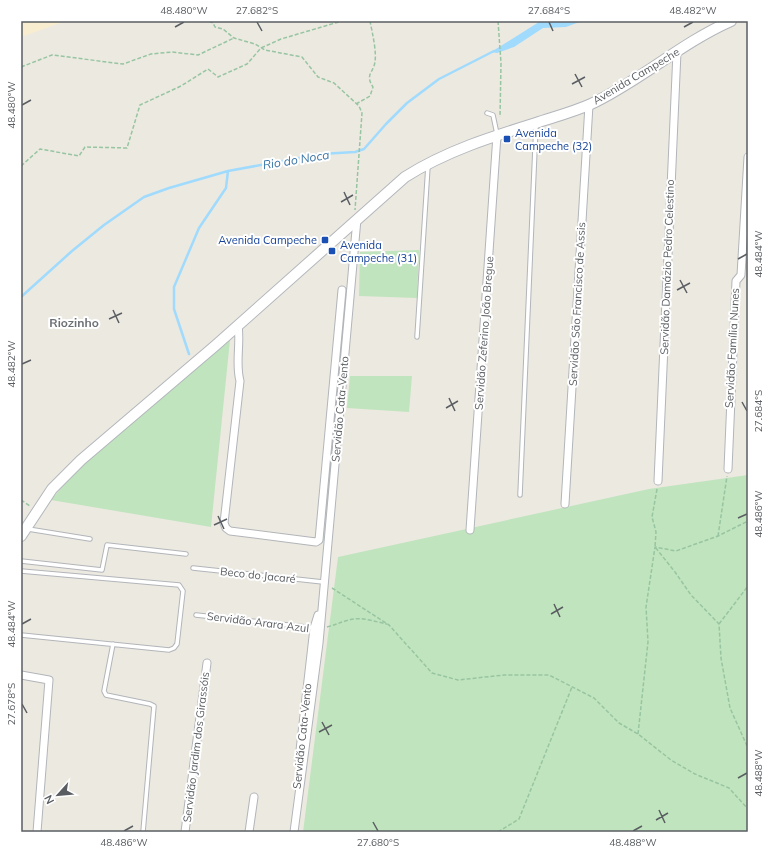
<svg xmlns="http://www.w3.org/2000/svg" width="769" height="853" font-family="Mulish,sans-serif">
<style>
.green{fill:#c0e4bd}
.sand{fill:#f9edcf}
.water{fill:#a0dbfd}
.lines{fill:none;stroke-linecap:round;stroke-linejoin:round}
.stream{stroke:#a0dbfd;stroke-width:2.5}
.lane-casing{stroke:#b2b5b9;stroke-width:5.5}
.street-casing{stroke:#b2b5b9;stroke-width:9}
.secondary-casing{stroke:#b3b7bc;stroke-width:12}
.path{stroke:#97c5a1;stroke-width:1.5;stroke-dasharray:4 2;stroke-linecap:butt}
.lane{stroke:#fff;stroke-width:3.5}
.street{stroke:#fff;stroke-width:7}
.secondary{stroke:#fff;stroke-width:10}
.ticks{fill:none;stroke:#5a5e62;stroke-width:1.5}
.transit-dot{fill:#1a4fb4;stroke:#fff;stroke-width:1.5}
.labels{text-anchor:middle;stroke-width:4;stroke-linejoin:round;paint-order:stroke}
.street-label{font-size:11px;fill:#5a5e62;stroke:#fff}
.transit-label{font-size:11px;fill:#164399;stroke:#fff;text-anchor:start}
.water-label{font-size:12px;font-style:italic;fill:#3c76a6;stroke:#fff}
.neighbourhood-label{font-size:12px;font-weight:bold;fill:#6b7074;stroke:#fff}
.neatline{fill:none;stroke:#5a5e62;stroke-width:1.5}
.ticks-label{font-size:10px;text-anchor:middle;fill:#5a5e62}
</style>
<rect width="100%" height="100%" fill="#ece9e1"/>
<path class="green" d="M419,250L417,298L359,296L360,252Z
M230,340L211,527L51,500L74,473Z
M350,376H412L409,412L347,408Z
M748,475V832H303L338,557L649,489Z"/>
<path class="sand" d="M21,21H66L21,37Z"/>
<path class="water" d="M547,21H582L566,27L543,28L514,47L497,53L491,52L539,22Z"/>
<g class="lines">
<path class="stream" d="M21,297L72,251L104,225L144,197L169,188L228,171L321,154L355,152L364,149L386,124L407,103L439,79L494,51
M189,354L174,309V287L199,228L226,188L228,171"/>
<defs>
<path id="lane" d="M487,113L493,115L497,134
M417,337L428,166
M520,495L536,125
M28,529L90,539
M21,561L102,570L107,545L186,554
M193,568L323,582
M21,571L179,585L183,591L177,644L174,648L169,650L21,635
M196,615L315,628
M113,644L104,691L106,695L150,704L154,706L143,832"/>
<path id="street" d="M238,325C241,344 235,363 240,381L224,523L226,528L230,531L316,542L319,540L342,290
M728,469L736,281L741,275L748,157
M658,481L677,52
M565,504L589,105
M470,530L497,135
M21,675L49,680L37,832
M299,759L314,628L318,615
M185,832L207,663
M249,832L254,797
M294,832L319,643L357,219"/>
<path id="secondary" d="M21,536L52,489L81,460L216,345L405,177C446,151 491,137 536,123C554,117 573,112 591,104C640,81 681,43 731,21"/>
</defs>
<use href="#lane" class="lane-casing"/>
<use href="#street" class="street-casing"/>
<use href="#secondary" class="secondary-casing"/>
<path class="path" d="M209,21L213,23L215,27L223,29L234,38L255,44L265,50L302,57L318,77L334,83L359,106L362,113L355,210
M498,21L501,63L500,117
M21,67L52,55L123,64L151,54L172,52L198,55L234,38
M356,104L370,96L373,87C366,76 371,74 374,66C378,55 372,32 370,21
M21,166L40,149L79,156L85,147L127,148L140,105L181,86L208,69L218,77L247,64L261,48L281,39L342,21
M657,489L652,517L656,532L655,547L675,572L691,595L719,624L721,658L730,708L748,748
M21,500L30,506
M718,536L727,476
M332,588L389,625L432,673L458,680L504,675H549L594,698L619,723L638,734L671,760L695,774L729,788L748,809
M719,624L748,586
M327,627C335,625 341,622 349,620C360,616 376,622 387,624
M638,734L648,642L646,607L655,547L676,551L718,536L748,521
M498,832L519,819L572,687"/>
<use href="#lane" class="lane"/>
<use href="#street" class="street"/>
<use href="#secondary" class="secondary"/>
</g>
<path class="ticks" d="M257,22L262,31M549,22L553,31M175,27L184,22M684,27L693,22M575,74L582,87M572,84L585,77M22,105L31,100M344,192L350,205M341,202L353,195M738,259L747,254M680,280L687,293M677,290L690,283M113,310L119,323M109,319L122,313M22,364L31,360M449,398L455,411M742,402L747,411M446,408L458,401M218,516L224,529M738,518L747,514M214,525L227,519M554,604L560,617M551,614L563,607M22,624L31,619M22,704L27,713M322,722L329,735M319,732L332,725M738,778L747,773M659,810L665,823M656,820L668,813M373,822L378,831M124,831L133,826M633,831L642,826"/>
<g class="transit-dot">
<rect x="503" y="135" width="8" height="8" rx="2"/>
<rect x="321" y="236" width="8" height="8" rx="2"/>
<rect x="328" y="247" width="8" height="8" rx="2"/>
</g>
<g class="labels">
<g class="street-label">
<text transform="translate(636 76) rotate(-31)" y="4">Avenida Campeche</text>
<text transform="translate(667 267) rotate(-88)" y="4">Servidão Damázio Pedro Celestino</text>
<text transform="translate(577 304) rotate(-87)" y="4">Servidão São Francisco de Assis</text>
<text transform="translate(484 333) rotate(-86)" y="4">Servidão Zeferino João Bregue</text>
<text transform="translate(732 348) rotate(-87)" y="4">Servidão Família Nunes</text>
<text transform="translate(340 409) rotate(-85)" y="4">Servidão Cata-Vento</text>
<text transform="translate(258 575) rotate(6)" y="4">Beco do Jacaré</text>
<text transform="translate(258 622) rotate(7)" y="4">Servidão Arara Azul</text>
<text transform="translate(302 736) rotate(-84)" y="4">Servidão Cata-Vento</text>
<text transform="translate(196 747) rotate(-83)" y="4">Servidão Jardim dos Girassóis</text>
</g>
<g class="transit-label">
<text x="515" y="137">Avenida<tspan x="515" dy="13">Campeche (32)</tspan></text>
<text x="317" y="244" text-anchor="end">Avenida Campeche</text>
<text x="340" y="249">Avenida<tspan x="340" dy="13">Campeche (31)</tspan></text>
</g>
<g class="water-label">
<text transform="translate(296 160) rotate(-9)" y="4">Rio do Noca</text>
</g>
<g class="neighbourhood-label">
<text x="74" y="327">Riozinho</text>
</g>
</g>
<rect width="769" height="853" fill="none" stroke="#ffffff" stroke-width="44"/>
<g transform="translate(58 795) rotate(243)" stroke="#ffffff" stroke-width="3" paint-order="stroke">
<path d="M0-3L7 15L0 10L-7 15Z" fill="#5a5e62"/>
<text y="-6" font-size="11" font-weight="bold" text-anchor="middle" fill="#5a5e62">N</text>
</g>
<rect x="22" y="22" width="725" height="809" class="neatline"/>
<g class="ticks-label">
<text x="184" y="14">48.480°W</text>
<text x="257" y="14">27.682°S</text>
<text x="549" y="14">27.684°S</text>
<text x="693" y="14">48.482°W</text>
<text transform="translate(11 105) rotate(-90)" y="4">48.480°W</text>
<text transform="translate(758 254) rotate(-90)" y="4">48.484°W</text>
<text transform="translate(11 364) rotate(-90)" y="4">48.482°W</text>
<text transform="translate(758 411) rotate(-90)" y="4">27.684°S</text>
<text transform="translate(758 514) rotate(-90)" y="4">48.486°W</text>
<text transform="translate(11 624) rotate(-90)" y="4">48.484°W</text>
<text transform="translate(11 704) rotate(-90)" y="4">27.678°S</text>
<text transform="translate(758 773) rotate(-90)" y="4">48.488°W</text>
<text x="124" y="846">48.486°W</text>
<text x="378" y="846">27.680°S</text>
<text x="633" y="846">48.488°W</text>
</g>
</svg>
